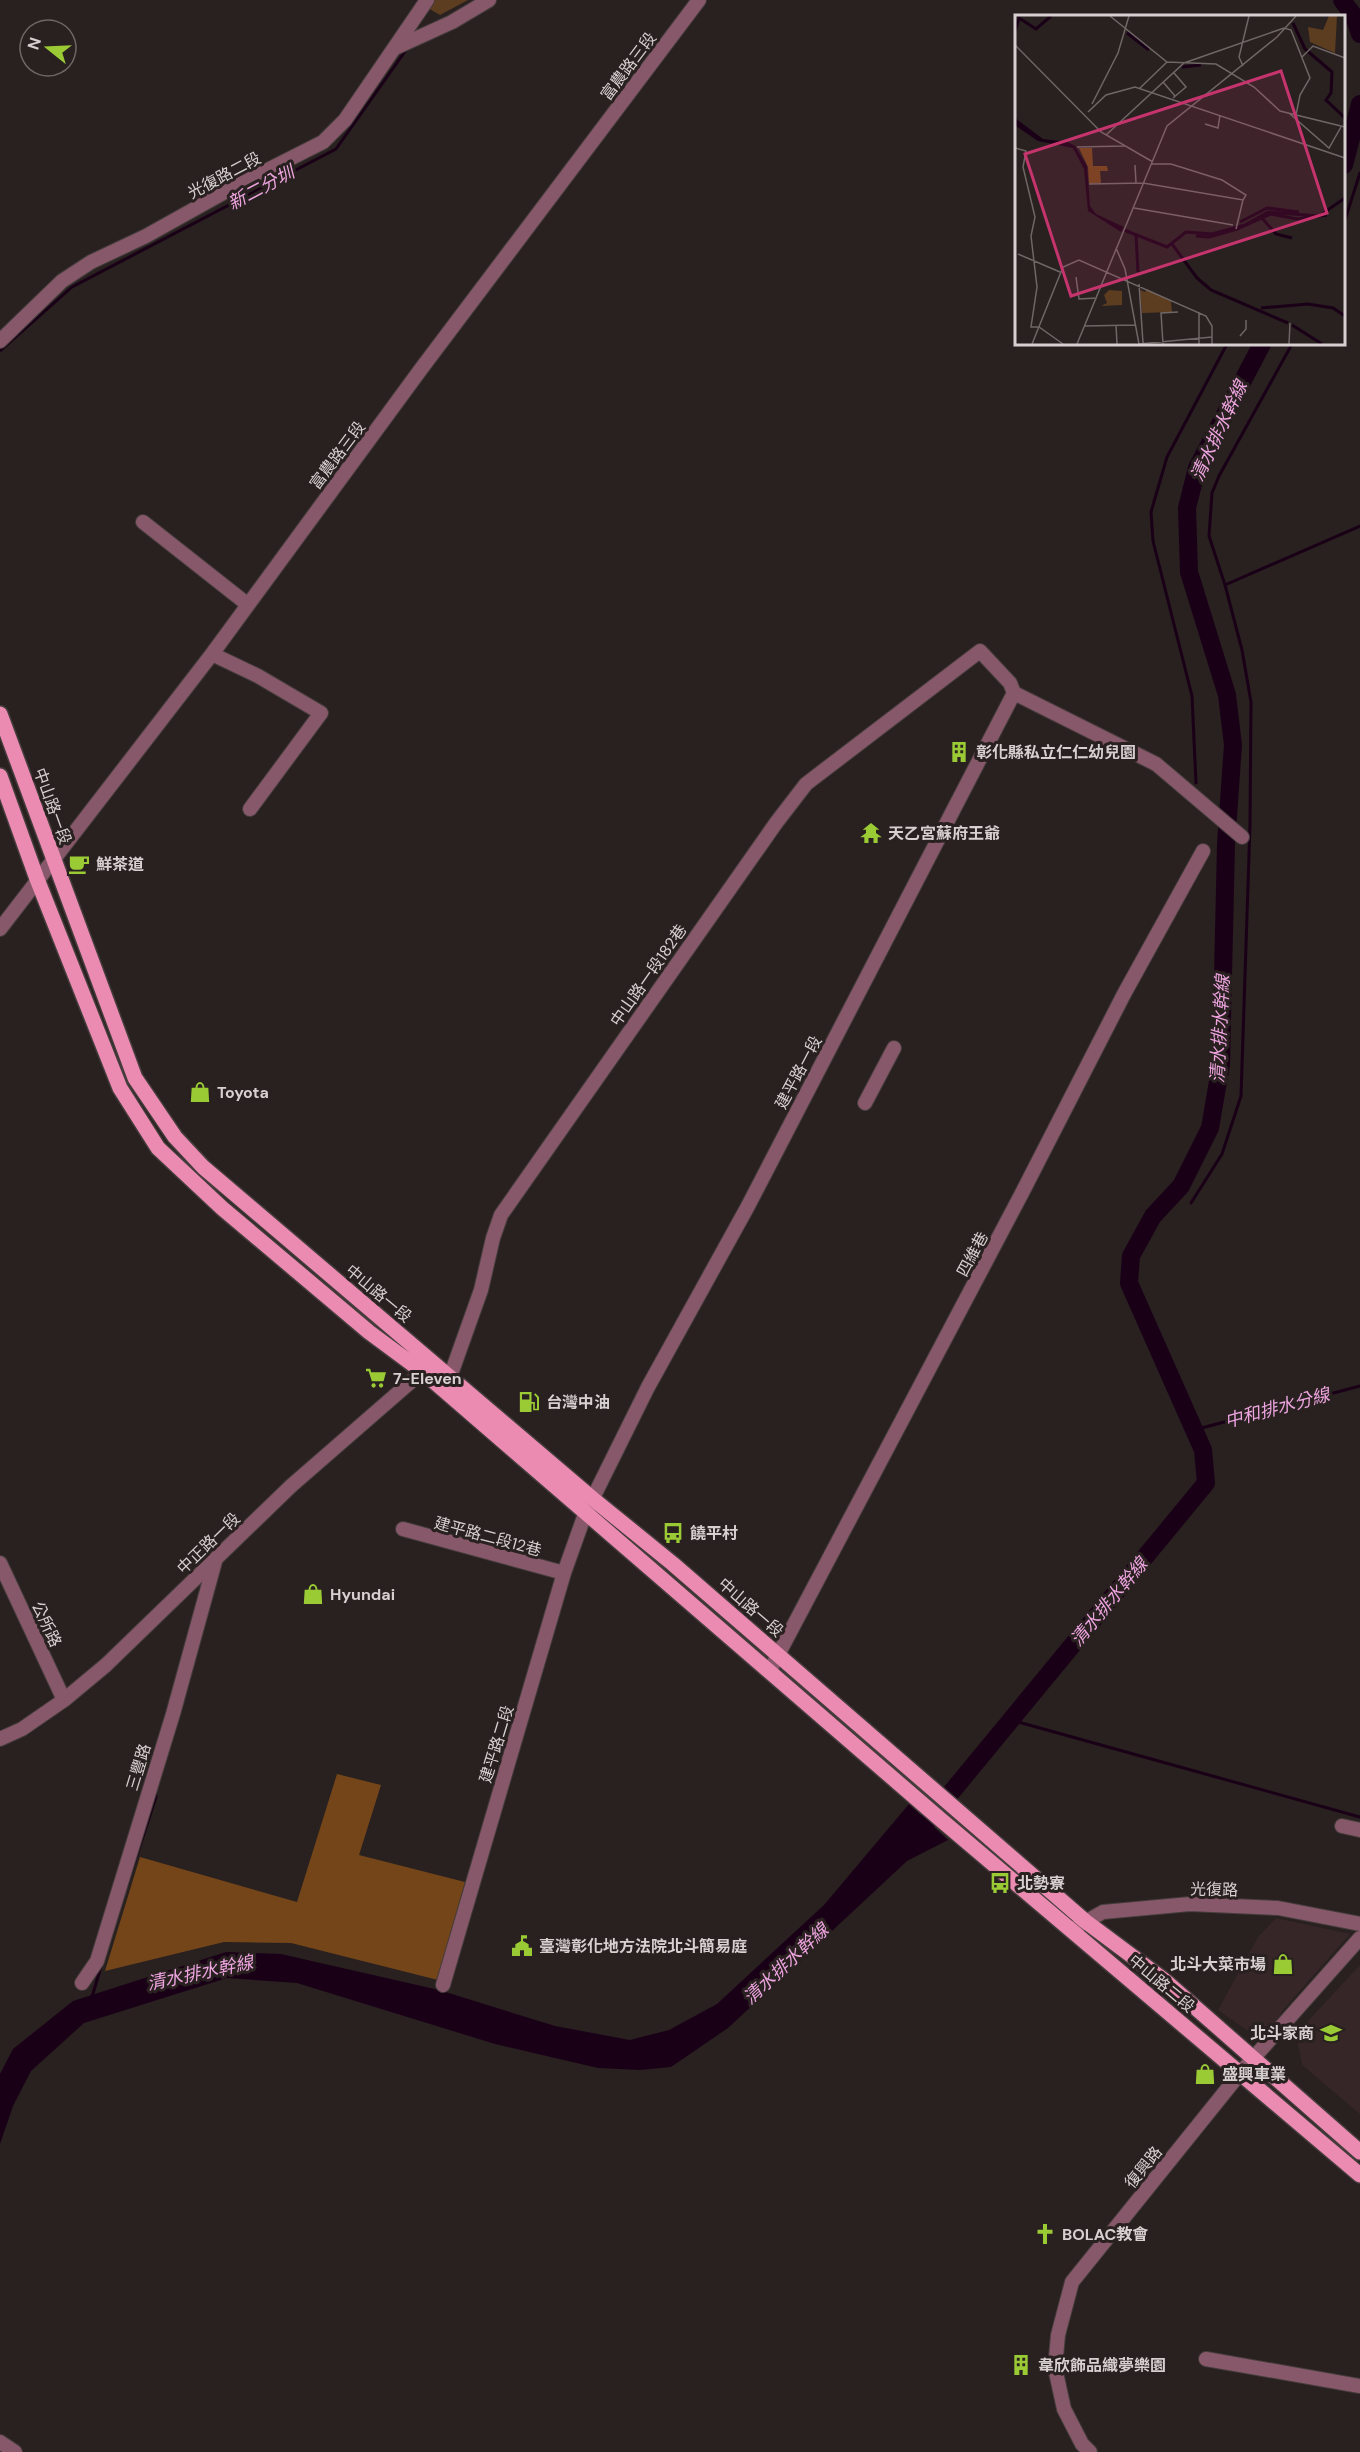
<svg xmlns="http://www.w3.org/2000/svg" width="1360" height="2452" font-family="'DM Sans','Noto Sans TC',sans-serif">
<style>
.built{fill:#362627}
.green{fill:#5d3d20}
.forest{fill:#734519}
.water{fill:#1a0017}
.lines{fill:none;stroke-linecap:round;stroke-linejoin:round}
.stream{stroke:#1a0017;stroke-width:3}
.river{stroke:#1a0017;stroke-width:18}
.minor-casing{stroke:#453c3c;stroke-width:16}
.major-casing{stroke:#453c3c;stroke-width:18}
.minor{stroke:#865869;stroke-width:14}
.major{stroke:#eb8bb1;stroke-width:15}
.labels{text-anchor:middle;stroke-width:6;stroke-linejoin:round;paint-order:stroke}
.street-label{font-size:16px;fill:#d7d0d0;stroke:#292020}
.poi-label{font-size:16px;font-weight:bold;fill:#d7d0d0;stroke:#292020;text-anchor:start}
.water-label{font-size:18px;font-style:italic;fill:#eda4df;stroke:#292020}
.inset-river{fill:none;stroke:#1a0017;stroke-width:3}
.inset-road{fill:none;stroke:#6f6666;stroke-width:1.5}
.view{fill:#c5346d;fill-opacity:0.15;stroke:#c5346d;stroke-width:3}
.inset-edge{fill:none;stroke:#d7d0d0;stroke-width:3}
</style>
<rect width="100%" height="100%" fill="#292020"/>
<path class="built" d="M1276,1918L1350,1934L1283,2010L1272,2027L1252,2034L1218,2010L1258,1937Z
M1360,1965V2114L1302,2065L1298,2044L1306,2023Z"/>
<path class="green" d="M432,0H468L440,15L426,7Z"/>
<path class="forest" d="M337,1774L381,1785L359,1855L465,1882L438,1980L291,1943L224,1942L105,1971L140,1857L297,1902Z"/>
<path class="water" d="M909,1804L948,1840L907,1861L728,2028L671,2067L640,2070L598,2068L495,2044L297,1983L227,1978L84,2023L31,2071L13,2106L0,2144V2074L13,2049L73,2001L226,1952L281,1954L439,1990L555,2026L630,2040L669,2030L717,2004L824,1905Z"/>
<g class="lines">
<path class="stream" d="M1344,223L1360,173
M0,351L72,287L336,149L406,50
M1225,585L1360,526
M1196,783L1192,696L1153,541L1151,512L1167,457L1227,344
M1191,1203L1222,1154L1241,1096L1250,825L1251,702L1242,650L1225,585L1209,536L1212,493L1219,476L1292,344
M1194,1430L1360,1386
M1011,1720L1360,1817
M127,1885L156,1797L155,1791
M92,1997L102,1963"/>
<path class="river" d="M1342,0L1354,16L1360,34
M1344,165L1360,104
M912,1840L1206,1483L1203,1450L1129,1283L1131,1256L1153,1216L1181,1186L1210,1128L1221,1064L1226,844L1233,745L1227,695L1189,572L1187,508L1197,468L1262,344"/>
<defs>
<path id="minor" d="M395,48L452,22L489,0
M0,341L62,281L91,262L146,236L232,188L323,142L345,120L427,0
M143,522L247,604
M212,654L258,676L321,713L250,809
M1014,693L1156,764L1242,837
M0,929L212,654L421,369L699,0
M865,1103L894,1048
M403,1529L564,1573
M0,1563L64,1700
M769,1672L1022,1193L1124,994L1203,851
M0,1739L22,1729L64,1700L106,1665L291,1486L430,1365
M1342,1826L1360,1830
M1071,1930L1103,1912L1190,1904L1278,1908L1360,1924
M82,1983L97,1961L173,1714L216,1558
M443,1985L564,1573L585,1514L648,1387L748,1206L1014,693L1010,683L980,651L806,784L776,823L501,1215L493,1238L481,1290L450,1377L444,1385
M1206,2359L1360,2386
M0,2442L15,2452
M1090,2452L1082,2444L1064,2409L1055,2368L1058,2335L1072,2282L1241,2072L1360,1938"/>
<path id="major" d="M0,714L135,1078L175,1137L203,1167L593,1499L673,1564L1085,1921L1164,1980L1360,2152
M0,776L37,879L120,1088L158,1148L222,1208L369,1332L423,1372L940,1819L1360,2175"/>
</defs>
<use href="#minor" class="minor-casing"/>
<use href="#major" class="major-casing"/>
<use href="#minor" class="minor"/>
<use href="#major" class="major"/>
</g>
<defs>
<symbol id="building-bare" viewBox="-9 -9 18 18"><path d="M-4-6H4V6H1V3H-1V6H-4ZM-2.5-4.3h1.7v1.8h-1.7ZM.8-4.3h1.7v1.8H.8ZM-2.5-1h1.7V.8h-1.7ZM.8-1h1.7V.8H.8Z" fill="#9acb35" stroke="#292020" stroke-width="2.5" paint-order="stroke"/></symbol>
<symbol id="temple-bare" viewBox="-9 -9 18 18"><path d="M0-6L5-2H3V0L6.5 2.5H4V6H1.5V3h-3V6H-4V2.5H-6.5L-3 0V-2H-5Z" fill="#9acb35" stroke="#292020" stroke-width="2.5" paint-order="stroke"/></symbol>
<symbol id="cafe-bare" viewBox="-9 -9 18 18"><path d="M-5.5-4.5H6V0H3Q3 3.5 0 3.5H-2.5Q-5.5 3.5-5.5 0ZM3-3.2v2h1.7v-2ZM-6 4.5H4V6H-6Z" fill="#9acb35" stroke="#292020" stroke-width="2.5" paint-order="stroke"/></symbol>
<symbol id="shop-bare" viewBox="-9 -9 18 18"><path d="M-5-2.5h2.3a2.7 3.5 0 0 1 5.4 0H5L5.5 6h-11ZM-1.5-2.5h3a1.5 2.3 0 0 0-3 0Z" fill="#9acb35" stroke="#292020" stroke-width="2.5" paint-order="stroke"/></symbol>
<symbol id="supermarket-bare" viewBox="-9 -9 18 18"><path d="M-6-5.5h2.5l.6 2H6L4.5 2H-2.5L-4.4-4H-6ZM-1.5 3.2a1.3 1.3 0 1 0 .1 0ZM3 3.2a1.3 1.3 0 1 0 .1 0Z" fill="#9acb35" stroke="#292020" stroke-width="2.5" paint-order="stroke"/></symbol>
<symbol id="fuel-bare" viewBox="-9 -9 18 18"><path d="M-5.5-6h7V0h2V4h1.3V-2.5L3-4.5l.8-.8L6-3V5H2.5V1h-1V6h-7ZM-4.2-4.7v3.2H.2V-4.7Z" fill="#9acb35" stroke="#292020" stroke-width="2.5" paint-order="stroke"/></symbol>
<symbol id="bus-bare" viewBox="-9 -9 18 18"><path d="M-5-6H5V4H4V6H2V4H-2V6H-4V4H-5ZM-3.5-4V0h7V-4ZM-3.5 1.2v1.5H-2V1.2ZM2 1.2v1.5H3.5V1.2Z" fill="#9acb35" stroke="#292020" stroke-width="2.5" paint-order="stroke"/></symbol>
<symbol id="civic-bare" viewBox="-9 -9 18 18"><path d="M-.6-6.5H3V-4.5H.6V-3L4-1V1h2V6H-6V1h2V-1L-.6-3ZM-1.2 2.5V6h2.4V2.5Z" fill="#9acb35" stroke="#292020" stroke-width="2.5" paint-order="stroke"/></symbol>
<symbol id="school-bare" viewBox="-9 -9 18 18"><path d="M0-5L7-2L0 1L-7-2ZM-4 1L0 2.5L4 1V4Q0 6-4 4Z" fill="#9acb35" stroke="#292020" stroke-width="2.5" paint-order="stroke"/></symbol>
<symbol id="church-bare" viewBox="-9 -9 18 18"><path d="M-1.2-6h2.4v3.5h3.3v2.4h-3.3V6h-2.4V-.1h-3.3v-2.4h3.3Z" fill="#9acb35" stroke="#292020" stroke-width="2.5" paint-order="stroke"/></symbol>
</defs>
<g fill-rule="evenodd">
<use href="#building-bare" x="944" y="737" width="30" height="30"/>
<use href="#temple-bare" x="856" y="818" width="30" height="30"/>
<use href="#cafe-bare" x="64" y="849" width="30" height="30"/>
<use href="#shop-bare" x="185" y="1077" width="30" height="30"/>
<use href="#supermarket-bare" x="361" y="1363" width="30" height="30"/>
<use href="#fuel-bare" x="514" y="1387" width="30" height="30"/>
<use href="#bus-bare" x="658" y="1518" width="30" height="30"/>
<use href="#shop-bare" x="298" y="1579" width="30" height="30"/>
<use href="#bus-bare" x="985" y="1868" width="30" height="30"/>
<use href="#civic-bare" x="507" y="1931" width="30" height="30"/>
<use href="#shop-bare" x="1268" y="1949" width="30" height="30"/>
<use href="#school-bare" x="1316" y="2018" width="30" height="30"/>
<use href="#shop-bare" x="1190" y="2059" width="30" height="30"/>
<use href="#church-bare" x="1030" y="2219" width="30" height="30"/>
<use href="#building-bare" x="1006" y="2350" width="30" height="30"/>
</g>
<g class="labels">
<g class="street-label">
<text transform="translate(628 66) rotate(-53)" y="6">富農路三段</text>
<text transform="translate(224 175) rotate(-28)" y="6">光復路二段</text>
<text transform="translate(337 455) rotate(-53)" y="6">富農路三段</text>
<text transform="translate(53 806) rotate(70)" y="6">中山路一段</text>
<text transform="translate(648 975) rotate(-55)" y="6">中山路一段182巷</text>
<text transform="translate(798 1072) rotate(-62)" y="6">建平路一段</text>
<text transform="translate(972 1254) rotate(-62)" y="6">四維巷</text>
<text transform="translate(379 1293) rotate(40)" y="6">中山路一段</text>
<text transform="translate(488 1536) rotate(15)" y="6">建平路二段12巷</text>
<text transform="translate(208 1543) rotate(-44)" y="6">中正路一段</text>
<text transform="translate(751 1607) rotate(41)" y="6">中山路一段</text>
<text transform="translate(47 1624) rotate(65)" y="6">公所路</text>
<text transform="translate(496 1744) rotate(-73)" y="6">建平路二段</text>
<text transform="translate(138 1767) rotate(-73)" y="6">三豐路</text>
<text transform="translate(1214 1889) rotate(1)" y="6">光復路</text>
<text transform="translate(1162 1983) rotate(40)" y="6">中山路二段</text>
<text transform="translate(1143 2167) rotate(-51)" y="6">復興路</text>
</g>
<g class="poi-label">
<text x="976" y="758">彰化縣私立仁仁幼兒園</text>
<text x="888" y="839">天乙宮蘇府王爺</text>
<text x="96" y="870">鮮茶道</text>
<text x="217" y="1098">Toyota</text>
<text x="393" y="1384">7-Eleven</text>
<text x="546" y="1408">台灣中油</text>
<text x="690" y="1539">饒平村</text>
<text x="330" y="1600">Hyundai</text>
<text x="1017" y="1889">北勢寮</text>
<text x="539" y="1952">臺灣彰化地方法院北斗簡易庭</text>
<text x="1266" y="1970" text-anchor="end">北斗大菜市場</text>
<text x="1314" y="2039" text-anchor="end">北斗家商</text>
<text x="1222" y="2080">盛興車業</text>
<text x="1062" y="2240">BOLAC教會</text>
<text x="1038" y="2371">韋欣飾品織夢樂園</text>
</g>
<g class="water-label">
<text transform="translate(261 188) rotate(-28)" y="6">新二分圳</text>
<text transform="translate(1219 431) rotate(-65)" y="6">清水排水幹線</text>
<text transform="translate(1220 1029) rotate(-87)" y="6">清水排水幹線</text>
<text transform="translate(1277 1408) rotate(-15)" y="6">中和排水分線</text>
<text transform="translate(1109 1602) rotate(-50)" y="6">清水排水幹線</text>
<text transform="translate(786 1964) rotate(-43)" y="6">清水排水幹線</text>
<text transform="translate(200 1973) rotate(-12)" y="6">清水排水幹線</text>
</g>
</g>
<g transform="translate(1015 15)">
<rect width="330" height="330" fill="#292020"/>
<path d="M314,1H322L320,38L295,27L293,12L308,15ZM132,274L156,286L157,297L127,298L125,275L130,277ZM94,275L107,276V290L86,291L92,288L89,280Z" fill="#5d3d20"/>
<path d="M64,133H77L78,151H92L93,156H85L86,168L74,169L73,152Z" fill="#734519"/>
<path d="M0,103L28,124L53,127L60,131L72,151L75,191L81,199L109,212L106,217L73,196L69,154L58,133L23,126L1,111Z" fill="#1a0017"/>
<path class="inset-river" d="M278,8L290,34L317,57L316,78L311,85L330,103M0,16L4,3L21,14L36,1M112,18L134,35M167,52L186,50M247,203L261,219L277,223M225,207L252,193L284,197M109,215L152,232L171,217L197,219L230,210L253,197L304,201L330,183M121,220L123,257M181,221L194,222L222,214L256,199L282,204L312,200M157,229L182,263L196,275L273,308M246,293L293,289L318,293L330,301M277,310L307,329"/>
<path class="inset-road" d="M95,1L152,47L201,49L239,72L265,96L330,112M0,30L86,117L138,147M287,42L298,31L330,43M228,51L224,42L234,1M148,67L160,81M125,73L152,47M158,83L171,72L159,58M77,89L103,38L114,1M73,97L91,80L120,72L330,143M275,99L314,133L326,112M190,109L203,113L205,100M91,120L169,48L269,13L276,15L295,63L285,80L281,100M62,132L110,131M0,133L11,136L8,152L20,202L16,221L22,272L16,312H24L48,329M120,150L121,168M74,169L128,168L228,185L231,180L207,165L156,149H136M119,193L218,210M221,214L228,185M101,233L110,254L124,329M3,239L45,257M61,262L64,284L82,283M124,269L128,328M184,297V329M101,310L102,329M69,311L120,310M225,321L231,314V305M17,329L48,252L64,245L191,301L197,311V329M62,329L152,111L262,22L281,1M124,329L197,322M148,329L146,298L163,297M274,329L275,308"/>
<path class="view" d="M266,56L312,198L56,281L10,139Z"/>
<rect width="330" height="330" class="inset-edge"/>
</g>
<g transform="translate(48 48) rotate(288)"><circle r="28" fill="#292020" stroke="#6f6666" stroke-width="1.5"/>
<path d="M0-4.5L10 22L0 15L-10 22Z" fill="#9acb35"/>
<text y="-9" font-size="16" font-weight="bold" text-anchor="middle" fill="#d7d0d0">N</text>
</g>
</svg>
